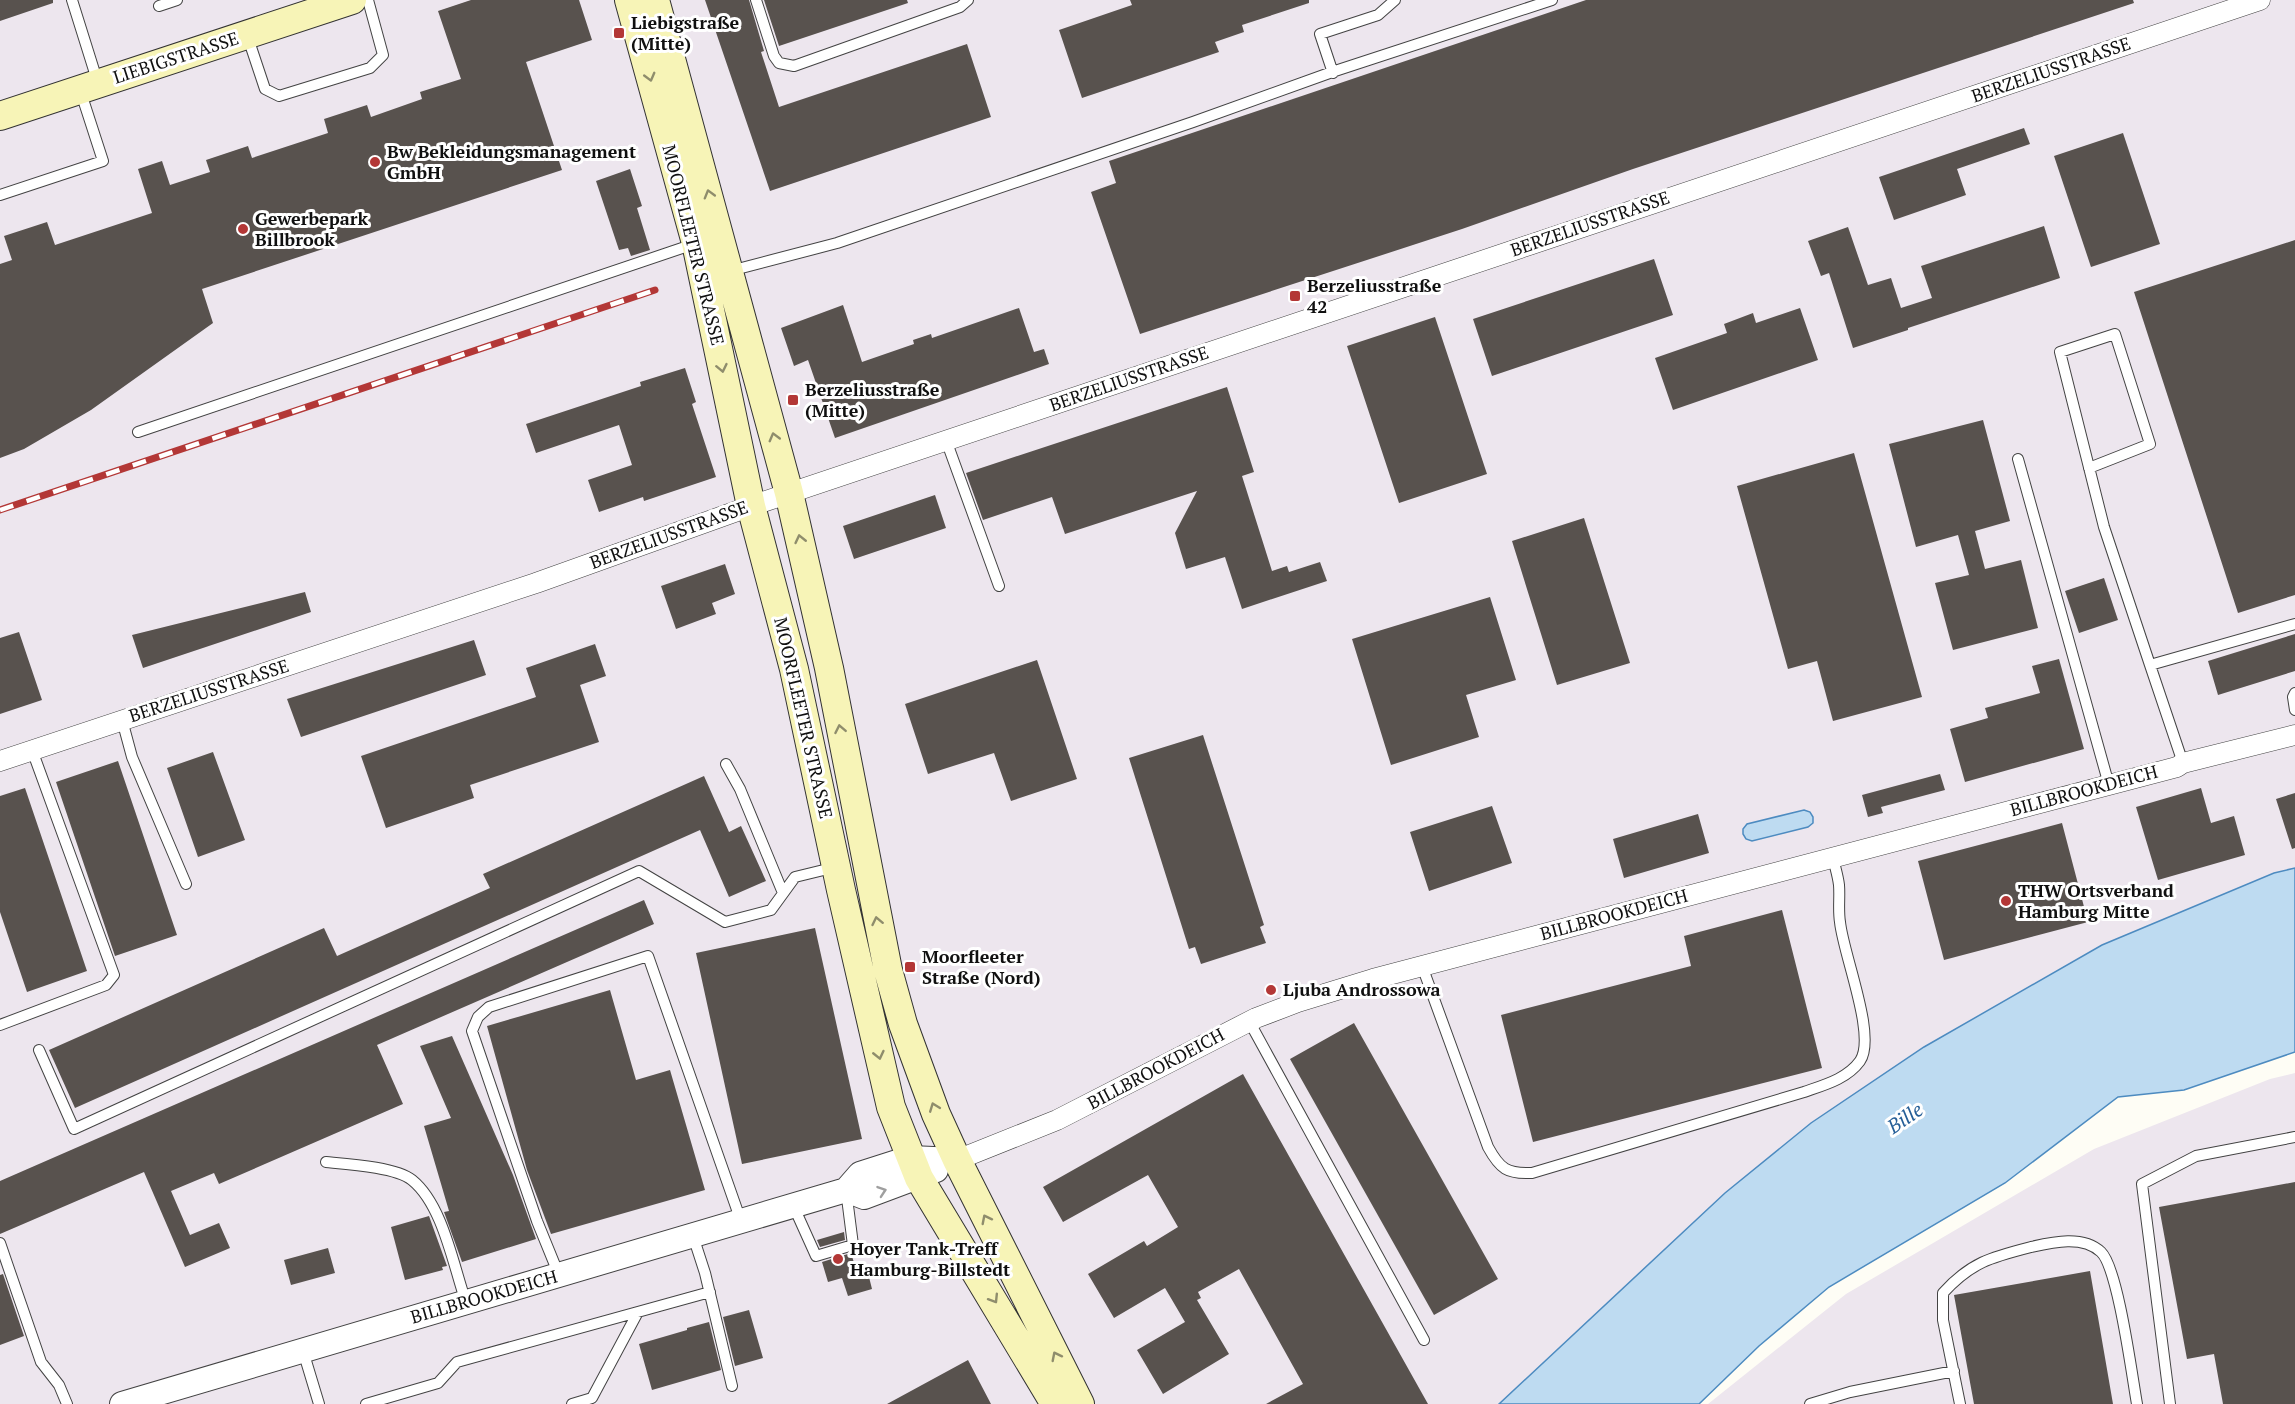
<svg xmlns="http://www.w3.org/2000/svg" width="2295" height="1404" font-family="'PT Serif',serif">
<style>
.industrial{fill:#ede6ee}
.water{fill:#bedbf1;stroke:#4d8bc0;stroke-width:1.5}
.building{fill:#58524e}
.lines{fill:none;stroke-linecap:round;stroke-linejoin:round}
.service-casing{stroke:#434343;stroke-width:12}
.minor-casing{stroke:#434343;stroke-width:21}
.tertiary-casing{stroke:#434343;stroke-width:26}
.secondary-casing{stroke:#323232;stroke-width:30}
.service{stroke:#fff;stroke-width:10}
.minor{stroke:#fff;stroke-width:20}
.tertiary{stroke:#fff;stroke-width:24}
.secondary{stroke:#f7f4b7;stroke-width:28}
.rail-casing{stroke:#b33736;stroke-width:7}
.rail{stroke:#fff;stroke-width:4.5;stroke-dasharray:14;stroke-linecap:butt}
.oneway{stroke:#8f8d6c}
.oneway2{stroke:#9f9f9f}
.poi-dot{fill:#b33736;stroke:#fff;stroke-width:2}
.labels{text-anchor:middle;stroke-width:6;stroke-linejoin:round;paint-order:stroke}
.poi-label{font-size:18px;font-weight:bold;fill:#101010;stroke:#fff;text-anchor:start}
.street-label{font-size:18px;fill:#101010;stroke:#fff}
.water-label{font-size:20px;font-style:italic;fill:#255e97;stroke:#fff}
</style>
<rect width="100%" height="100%" fill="#fefdf5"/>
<path class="industrial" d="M0,0H2295V868L2274,873L2102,945L1725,1193L1499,1404H0Z
M2295,1073V1404H1708L1846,1294L2094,1149L2270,1079Z"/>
<path class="water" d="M1804,810L1810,812L1813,817V823L1808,827L1752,841L1746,839L1743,834V829L1747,824Z
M2295,868V1052L2184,1090L2118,1097L2005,1183L1829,1287L1759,1346L1699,1404H1499L1725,1193L1811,1123L1924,1047L2102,945L2274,873Z"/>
<path class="building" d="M0,0H53V3L0,21Z
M471,0H579L592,40L526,62L562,170L202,289L213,323L91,410L24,449L0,458V264L12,260L4,236L47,222L55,245L152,213L138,169L162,161L170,185L210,172L206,160L248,146L252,158L328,133L324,119L367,105L371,117L422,99L420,92L461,79L438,11Z
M705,0H749L764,51L761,52L779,107L967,44L991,117L770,191Z
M764,0H907L908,3L779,46Z
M1130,0H1309V3L1242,25L1244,32L1215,42L1219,52L1082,98L1059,30L1132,5Z
M1586,0H2133L2134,3L1633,169L1462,229L1140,334L1091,192L1116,183L1109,161Z
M2024,128L2030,144L1957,169L1966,195L1894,220L1879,177Z
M2123,133L2160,244L2091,267L2054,156Z
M630,169L642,206L637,208L650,250L631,256L628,248L619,250L596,181Z
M2044,226L2060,278L1908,328V330L1853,348L1829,273L1821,276L1808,241L1848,227L1868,285L1891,278L1901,308L1932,298L1921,266Z
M2295,240V595L2238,613L2134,292Z
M1654,259L1673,315L1492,376L1473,319Z
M843,305L862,362L914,344L913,340L931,334L932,338L1019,308L1034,352L1044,349L1049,364L835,438L808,360L794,366L781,328Z
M1800,308L1818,360L1673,410L1655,358L1727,333L1724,324L1753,313L1756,323Z
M1435,317L1487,474L1399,503L1347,346Z
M685,368L696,402L692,404L716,477L644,501L643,497L599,512L588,480L632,465L619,425L536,453L526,424L641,386L640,382Z
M1227,387L1254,472L1242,476L1272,571L1287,566L1289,572L1320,562L1327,581L1242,609L1225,557L1186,569L1175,533L1197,491L1065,534L1052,497L983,520L966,473Z
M1983,420L2010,521L1975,531L1985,569L2021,560L2038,628L1953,650L1935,583L1969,575L1958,535L1916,547L1889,444Z
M1854,453L1922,697L1833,721L1817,661L1788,669L1737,486Z
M935,495L946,528L854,559L843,526Z
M1584,518L1630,663L1557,685L1512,541Z
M725,564L735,594L712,603L716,614L676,629L661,586Z
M2104,578L2118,620L2079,633L2065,591Z
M305,592L311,612L143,668L132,635Z
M1490,597L1516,680L1466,695L1479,737L1391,765L1352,639Z
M19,632L42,700L0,714V638Z
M2295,634V671L2218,695L2208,661Z
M474,640L486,675L301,737L287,699Z
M595,644L606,676L580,685L599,742L470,785L474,798L386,828L361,756L536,697L526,668Z
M2059,659L2084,749L1965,782L1950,729L1988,718L1985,708L2040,693L2032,666Z
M1037,660L1077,779L1011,801L994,753L928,774L905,704Z
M1203,735L1264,925L1260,927L1266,943L1201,964L1195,947L1189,949L1129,758Z
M213,752L245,840L198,857L167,768Z
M118,761L177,935L115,956L56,782Z
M1940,774L1945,790L1881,807L1883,813L1868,817L1862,795Z
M704,776L729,832L741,826L766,881L729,897L700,830L75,1108L49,1050L324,928L337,956L490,888L483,874Z
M25,788L87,971L27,992L0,912V796Z
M2201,788L2211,823L2234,816L2245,855L2158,880L2136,807Z
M2295,793V848L2292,849L2276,799Z
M1492,806L1512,863L1429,891L1410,832Z
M1698,814L1709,853L1624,878L1613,839Z
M2062,823L2088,922L1944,960L1918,861Z
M644,900L654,924L377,1045L403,1104L219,1184L214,1173L171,1191L190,1235L219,1223L230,1248L185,1267L144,1172L0,1234V1181Z
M1782,910L1822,1068L1533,1142L1501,1015L1691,966L1684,936Z
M815,928L862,1139L742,1164L696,953Z
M610,990L636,1080L670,1070L705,1190L551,1234L527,1170L487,1026Z
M1354,1023L1498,1279L1434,1315L1290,1059Z
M452,1036L513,1175L536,1239L462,1262L444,1212L449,1211L424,1126L451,1118L420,1046Z
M1243,1074L1428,1404H1266L1303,1384L1239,1269L1198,1292L1201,1298L1197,1300L1229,1354L1163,1394L1137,1350L1185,1322L1165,1288L1114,1318L1088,1274L1144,1241L1147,1246L1178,1227L1148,1175L1063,1222L1043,1187Z
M2295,1182V1404H2223L2214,1354L2187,1359L2159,1207Z
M429,1216L447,1266L442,1267L443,1270L405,1280L391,1227Z
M844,1232L845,1240L820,1247L817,1240Z
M328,1248L335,1273L291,1285L284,1260Z
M851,1253L855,1266L868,1273L872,1289L848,1296L842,1278L828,1282L822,1262Z
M2090,1271L2113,1404H1974L1954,1295Z
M3,1274L24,1336L0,1345V1275Z
M749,1310L763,1358L735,1366L723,1317Z
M709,1322L721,1370L652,1390L639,1344L687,1330V1328Z
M968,1360L991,1404H887Z"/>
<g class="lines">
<defs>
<path id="service" d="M72,0L98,83
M756,0L774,56L779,63L794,66L960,7L968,0
M159,6L177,0
M247,35L265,89L279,96L370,68L383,55L368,0
M1333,73L1320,34L1378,15L1395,0
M0,195L103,161L80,90
M730,271L837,243L1193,122L1335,71L1552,0
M138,432L694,244
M946,440L999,586
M2018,459L2109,785
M2089,468L2150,444L2115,334L2060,352L2104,527L2150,665
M2295,693L2293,697L2295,710
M122,720L132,757L186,884
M2183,763L2150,665L2295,624
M726,764L740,789L783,893
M1422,966L1488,1147C1500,1169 1507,1174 1532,1173L1804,1092C1824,1085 1847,1079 1860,1061C1877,1036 1843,954 1840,922C1838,910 1840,897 1839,885C1838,876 1835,867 1833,858
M1249,1021L1424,1340
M0,1025L106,985L114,975L32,750
M39,1050L74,1129L639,871L725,922L771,910L795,877L836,867
M326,1162C347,1164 396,1167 412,1180C443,1205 453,1265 466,1302
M793,1205L816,1256L853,1245L846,1190
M693,1236L705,1273L732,1386
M0,1243L41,1362L59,1385L67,1404
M559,1275L537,1221L472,1031L478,1017L489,1007L648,956L741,1221
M303,1351L319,1404
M366,1404L438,1383L457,1362L710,1292
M572,1404L592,1398L638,1312
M1810,1404L1850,1392L1954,1371
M1960,1404L1943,1320V1293C1971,1262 1992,1257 2031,1247C2053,1242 2083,1235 2101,1252C2118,1268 2132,1376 2137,1404
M2170,1404L2142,1184L2196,1156L2295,1137"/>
<path id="minor" d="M0,761L536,583L751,506L2260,0
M957,1160L1057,1120L1256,1018L1298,1002L1373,979L2177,767L2183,763L2295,735"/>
<path id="tertiary" d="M846,1190L864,1197L936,1170
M122,1404L846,1190L860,1174L910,1158L957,1160"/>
<path id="secondary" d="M629,0L696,243L751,506L794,669L841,890L891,1107L919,1178L1055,1404
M655,0L789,493L829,668L888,970L903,1024L936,1114L957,1160L1080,1404
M0,116L352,0"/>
</defs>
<use href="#service" class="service-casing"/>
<use href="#minor" class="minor-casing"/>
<use href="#tertiary" class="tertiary-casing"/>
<use href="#secondary" class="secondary-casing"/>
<use href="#service" class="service"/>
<use href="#minor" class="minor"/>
<use href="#tertiary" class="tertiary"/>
<use href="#secondary" class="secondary"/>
<defs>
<path id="rail" d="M0,510L655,290"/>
</defs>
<use href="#rail" class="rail-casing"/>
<use href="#rail" class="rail"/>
</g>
<defs><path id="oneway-chevron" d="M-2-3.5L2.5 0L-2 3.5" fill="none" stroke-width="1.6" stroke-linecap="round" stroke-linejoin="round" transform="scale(1.5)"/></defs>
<g class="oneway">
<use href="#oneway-chevron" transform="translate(650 77) rotate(75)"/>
<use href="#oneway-chevron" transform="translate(709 194) rotate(-106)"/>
<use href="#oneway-chevron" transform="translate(722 368) rotate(78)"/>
<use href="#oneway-chevron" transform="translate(774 437) rotate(-105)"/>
<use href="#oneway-chevron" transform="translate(800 539) rotate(-103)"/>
<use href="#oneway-chevron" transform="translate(840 729) rotate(-101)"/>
<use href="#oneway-chevron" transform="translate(877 921) rotate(-102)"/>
<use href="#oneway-chevron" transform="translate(879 1055) rotate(77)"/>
<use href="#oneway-chevron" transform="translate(934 1107) rotate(-111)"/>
<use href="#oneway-chevron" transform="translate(986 1219) rotate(-117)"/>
<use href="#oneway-chevron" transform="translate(994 1299) rotate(58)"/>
<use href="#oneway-chevron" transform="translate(1056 1356) rotate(-117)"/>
</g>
<use class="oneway2" href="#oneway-chevron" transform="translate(882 1191) rotate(-19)"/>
<g class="poi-dot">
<rect x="613" y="27" width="12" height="12" rx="3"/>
<circle cx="375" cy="162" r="6"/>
<circle cx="243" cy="229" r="6"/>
<rect x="1289" y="290" width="12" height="12" rx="3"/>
<rect x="787" y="394" width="12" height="12" rx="3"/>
<circle cx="2006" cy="901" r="6"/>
<rect x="904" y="961" width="12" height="12" rx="3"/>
<circle cx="1271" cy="990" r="6"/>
<circle cx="838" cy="1259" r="6"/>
</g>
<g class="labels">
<g class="poi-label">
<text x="631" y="29">Liebigstraße<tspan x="631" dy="21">(Mitte)</tspan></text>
<text x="387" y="158">Bw Bekleidungsmanagement<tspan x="387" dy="21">GmbH</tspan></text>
<text x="255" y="225">Gewerbepark<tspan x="255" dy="21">Billbrook</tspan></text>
<text x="1307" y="292">Berzeliusstraße<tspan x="1307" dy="21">42</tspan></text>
<text x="805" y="396">Berzeliusstraße<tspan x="805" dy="21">(Mitte)</tspan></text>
<text x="2018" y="897">THW Ortsverband<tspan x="2018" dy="21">Hamburg Mitte</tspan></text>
<text x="922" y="963">Moorfleeter<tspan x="922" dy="21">Straße (Nord)</tspan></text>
<text x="1283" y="996">Ljuba Androssowa</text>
<text x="850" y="1255">Hoyer Tank-Treff<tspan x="850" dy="21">Hamburg-Billstedt</tspan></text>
</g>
<g class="street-label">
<text transform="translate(176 58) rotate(-18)" y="6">LIEBIGSTRASSE</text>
<text transform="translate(2051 70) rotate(-19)" y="6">BERZELIUSSTRASSE</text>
<text transform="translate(1590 224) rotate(-19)" y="6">BERZELIUSSTRASSE</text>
<text transform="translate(693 245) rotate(76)" y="6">MOORFLEETER STRASSE</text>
<text transform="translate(1129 379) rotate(-19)" y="6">BERZELIUSSTRASSE</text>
<text transform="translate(669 535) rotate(-20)" y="6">BERZELIUSSTRASSE</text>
<text transform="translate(209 691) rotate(-18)" y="6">BERZELIUSSTRASSE</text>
<text transform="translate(803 718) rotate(77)" y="6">MOORFLEETER STRASSE</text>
<text transform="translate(2084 791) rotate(-15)" y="6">BILLBROOKDEICH</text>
<text transform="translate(1614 915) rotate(-15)" y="6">BILLBROOKDEICH</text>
<text transform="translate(1156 1069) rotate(-28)" y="6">BILLBROOKDEICH</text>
<text transform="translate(484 1297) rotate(-16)" y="6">BILLBROOKDEICH</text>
</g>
<g class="water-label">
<text transform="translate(1905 1118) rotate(-34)" y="7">Bille</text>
</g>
</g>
</svg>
